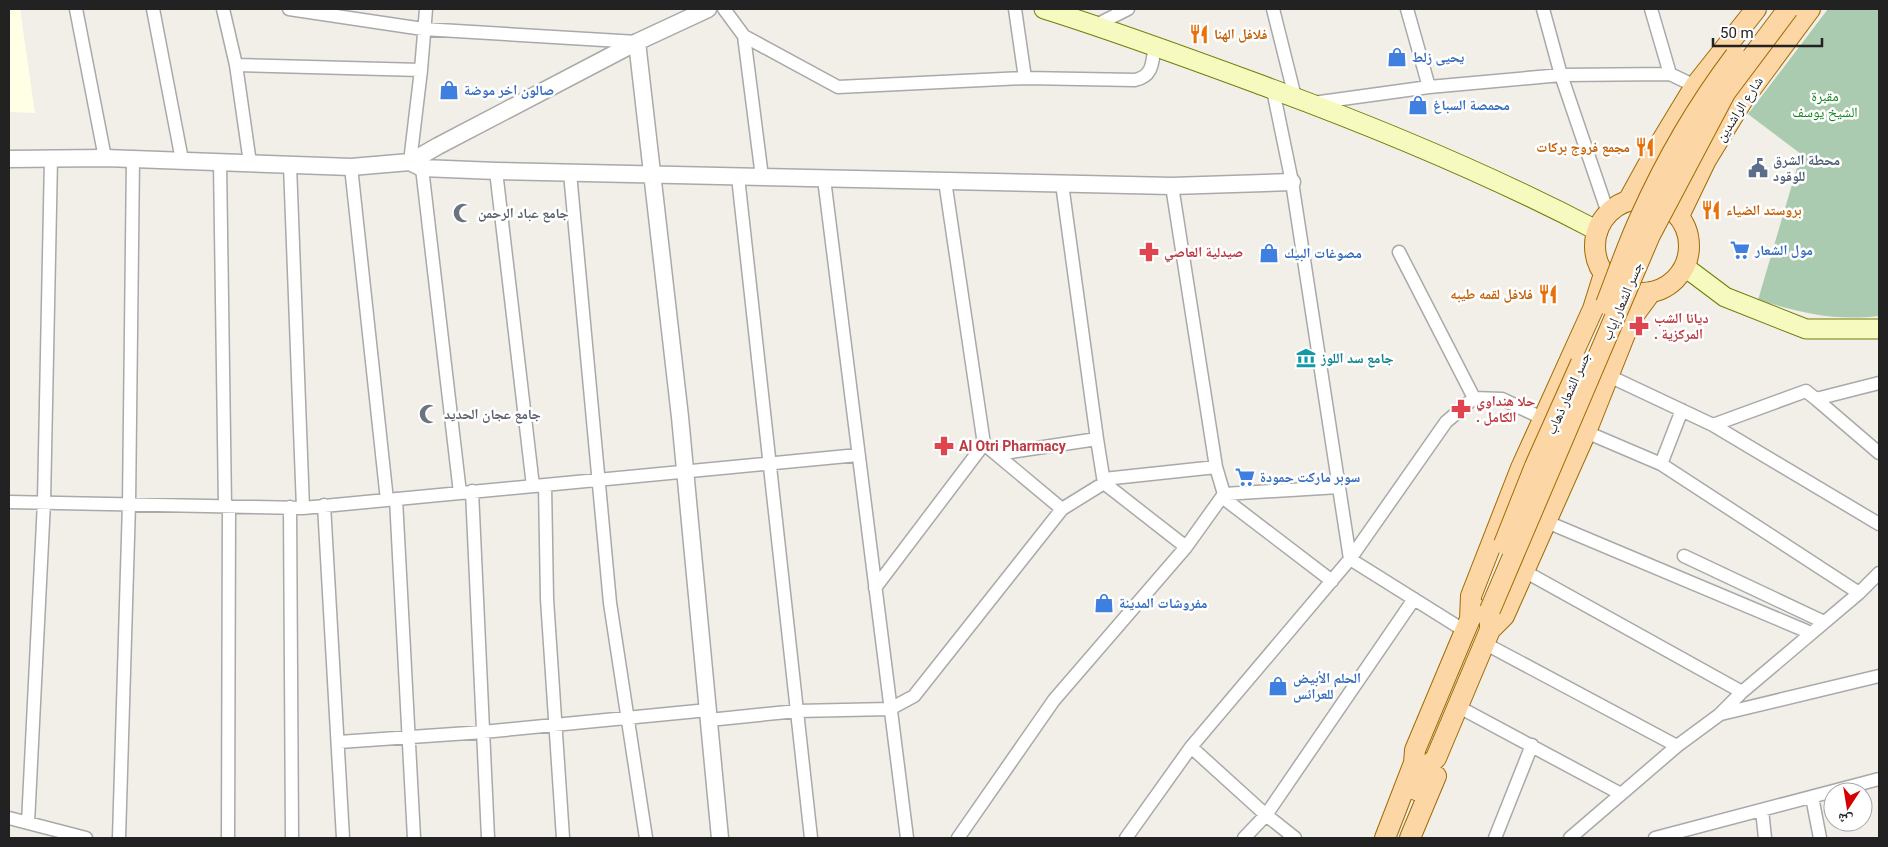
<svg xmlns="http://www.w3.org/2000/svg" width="1888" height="847" font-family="Roboto,'Noto Naskh Arabic',sans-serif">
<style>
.education{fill:#ffffe5}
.cemetery{fill:#aacbaf}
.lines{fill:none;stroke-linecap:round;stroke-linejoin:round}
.minor-casing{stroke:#a9a9a9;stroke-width:15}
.tertiary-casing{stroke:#a9a9a9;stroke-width:19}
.secondary-casing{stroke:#707d05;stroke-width:21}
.primary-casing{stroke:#a06b00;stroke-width:22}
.minor{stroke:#fff;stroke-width:12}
.tertiary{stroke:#fff;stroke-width:16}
.secondary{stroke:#f7fabf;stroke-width:19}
.primary{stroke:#fcd6a4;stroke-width:20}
.primary-bridge-casing{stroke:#a06b00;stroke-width:22;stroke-linecap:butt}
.primary-bridge{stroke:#fcd6a4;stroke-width:20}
.labels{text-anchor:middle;stroke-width:5;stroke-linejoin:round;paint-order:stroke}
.food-label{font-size:14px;font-weight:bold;fill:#c56008;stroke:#fff;text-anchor:start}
.shop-label{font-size:14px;font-weight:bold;fill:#366cbe;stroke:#fff;text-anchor:start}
.park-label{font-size:14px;fill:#0c8416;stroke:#fff}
.street-label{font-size:14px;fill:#222;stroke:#fff}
.service-label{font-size:14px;font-weight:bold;fill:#4e5e75;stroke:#fff;text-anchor:start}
.worship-label{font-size:14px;font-weight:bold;fill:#5b616d;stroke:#fff;text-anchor:start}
.health-label{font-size:14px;font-weight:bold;fill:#be3a42;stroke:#fff;text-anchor:start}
.culture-label{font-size:14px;font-weight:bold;fill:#0d838f;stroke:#fff;text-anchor:start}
</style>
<rect width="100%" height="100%" fill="#f2efe9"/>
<path class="education" d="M9,9H20L35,113L9,112Z"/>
<path class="cemetery" d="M1828,9H1879V316C1832,321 1802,313 1758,300L1801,154L1748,114Z"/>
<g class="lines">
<defs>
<path id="minor" d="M76,9L105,158
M153,9L182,160
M223,9L236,65L250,163
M289,9L423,29L637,42
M724,9L744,36L762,177
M1015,9L1025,78
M1273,9L1295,97
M1407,9L1429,87
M1543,9L1561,75L1608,213
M1651,9L1670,74
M1096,25L1128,9
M744,36L838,87L1025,78L1135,80C1154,76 1152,61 1155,45
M236,65L421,70
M1273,90L1292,182L1350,559L1465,631
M1313,103L1429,87L1561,75L1670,74L1695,86
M220,162L225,506
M410,162L421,70L426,9
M290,165L303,508
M351,167L387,500
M422,168L460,493
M496,171L533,486
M570,173L610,603L646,838
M738,177L811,838
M824,179L907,838
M1399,252L1474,398
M1609,376L1713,425L1879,524
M1816,399L1879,453
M1713,425L1806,391L1816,399L1879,383
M1586,432L1661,464L1859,593
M984,444L1062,509
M997,454L1097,439
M1661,464L1682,410
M1104,479L1216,467
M1104,483L1186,547
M545,485L547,599L563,838
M472,491L488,838
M1224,494L1339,487
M1222,497L1332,581
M396,499L414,838
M9,502L303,508L858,455
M324,505L343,838
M290,507L292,838
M1547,522L1811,633
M1684,556L1824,622
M1524,571L1742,692
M875,588L984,444L945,181
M1484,643L1677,746
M1457,706L1621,794
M1721,714L1879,676
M709,720L797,711L890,709L914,696L1062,509L1104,483L1097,439L1062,184
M339,742L483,732L708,710
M1191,747L1266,815L1295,838
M1812,797L1820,838
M1762,810L1765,838
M9,818L86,838
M28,823L44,502L51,158
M119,838L129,504L133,158
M228,838L229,506
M958,838L1054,700L1186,547L1224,494L1216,467L1172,186
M1126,838L1191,747L1350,559L1446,422L1474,398L1502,399L1544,419
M1244,838L1266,815L1414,599
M1495,838L1532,745
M1570,838L1677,746L1719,715L1742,692L1859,593L1879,573
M1655,838L1879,779"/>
<path id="tertiary" d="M637,42L680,417L720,838
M9,159L105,158L351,167L410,162L422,168L496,171L1172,186L1292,182
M410,162L438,146L637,42L708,9"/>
<path id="secondary" d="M1044,9C1121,33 1196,61 1272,89C1383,130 1493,176 1598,231
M1685,267L1725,297L1806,329H1879"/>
<path id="primary" d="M1595 246a47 47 0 1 1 94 0a47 47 0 1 1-94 0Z
M1628,201L1655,152L1695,86L1756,9
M1679,216L1706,160L1742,101L1810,9
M1470,619L1471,596L1521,468L1593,309L1604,274
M1490,630L1504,616L1586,432L1625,334L1634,315L1651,292
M1416,790L1425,769L1436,758L1490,630V617
M1385,838L1414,763L1415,750L1470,619L1477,609
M1410,838L1436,776"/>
</defs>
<use href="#minor" class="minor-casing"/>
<use href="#tertiary" class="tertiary-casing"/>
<use href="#secondary" class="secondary-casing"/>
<use href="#primary" class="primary-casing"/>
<use href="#minor" class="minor"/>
<use href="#tertiary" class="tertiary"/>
<use href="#secondary" class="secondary"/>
<use href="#primary" class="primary"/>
<defs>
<path id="primary-bridge" d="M1606,304C1617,276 1627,246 1640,218C1665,162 1698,105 1735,56
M1504,544L1535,466L1581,363
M1490,610L1650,235L1725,93L1788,9"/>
</defs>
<use href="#primary-bridge" class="primary-bridge-casing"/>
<use href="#primary-bridge" class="primary-bridge"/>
</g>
<defs>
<symbol id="restaurant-bare" viewBox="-9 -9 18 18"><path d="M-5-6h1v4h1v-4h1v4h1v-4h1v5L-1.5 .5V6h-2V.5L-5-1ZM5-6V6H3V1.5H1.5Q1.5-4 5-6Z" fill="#e8710a" stroke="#fff" stroke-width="2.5" paint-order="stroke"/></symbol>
<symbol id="shop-bare" viewBox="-9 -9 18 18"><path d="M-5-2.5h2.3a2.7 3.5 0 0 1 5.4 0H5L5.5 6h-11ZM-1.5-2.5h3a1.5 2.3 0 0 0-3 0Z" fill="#3f7fe0" stroke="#fff" stroke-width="2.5" paint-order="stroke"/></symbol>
<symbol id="civic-bare" viewBox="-9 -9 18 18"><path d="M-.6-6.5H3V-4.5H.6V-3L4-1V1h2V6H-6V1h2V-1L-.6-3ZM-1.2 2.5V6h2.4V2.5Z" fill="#5c6f8a" stroke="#fff" stroke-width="2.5" paint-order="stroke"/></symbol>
<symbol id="mosque-bare" viewBox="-9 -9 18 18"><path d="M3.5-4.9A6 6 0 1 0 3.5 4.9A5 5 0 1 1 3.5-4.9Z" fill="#6b7280" stroke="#fff" stroke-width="2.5" paint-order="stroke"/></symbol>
<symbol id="supermarket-bare" viewBox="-9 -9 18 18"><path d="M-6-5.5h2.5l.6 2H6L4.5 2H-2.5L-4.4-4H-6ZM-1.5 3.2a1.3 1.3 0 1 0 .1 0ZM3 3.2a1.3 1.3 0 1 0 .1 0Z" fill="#3f7fe0" stroke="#fff" stroke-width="2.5" paint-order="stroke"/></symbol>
<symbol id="pharmacy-bare" viewBox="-9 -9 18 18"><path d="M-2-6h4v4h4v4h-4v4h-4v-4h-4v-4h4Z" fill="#e0444e" stroke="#fff" stroke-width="2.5" paint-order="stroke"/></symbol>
<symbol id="museum-bare" viewBox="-9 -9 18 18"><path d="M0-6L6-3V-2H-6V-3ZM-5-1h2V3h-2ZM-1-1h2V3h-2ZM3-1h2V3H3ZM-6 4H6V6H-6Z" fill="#0f9aa8" stroke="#fff" stroke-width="2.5" paint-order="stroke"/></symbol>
</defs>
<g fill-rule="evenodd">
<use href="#restaurant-bare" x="1185" y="20" width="28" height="28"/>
<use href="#shop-bare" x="1383" y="43" width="28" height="28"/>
<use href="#shop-bare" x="435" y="76" width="28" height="28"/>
<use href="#shop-bare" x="1404" y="91" width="28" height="28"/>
<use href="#restaurant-bare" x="1631" y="133" width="28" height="28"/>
<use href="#civic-bare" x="1744" y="154" width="28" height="28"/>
<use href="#restaurant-bare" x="1697" y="196" width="28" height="28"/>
<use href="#mosque-bare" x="449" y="199" width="28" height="28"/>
<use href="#supermarket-bare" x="1726" y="236" width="28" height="28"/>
<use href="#pharmacy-bare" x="1135" y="238" width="28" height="28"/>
<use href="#shop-bare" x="1255" y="239" width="28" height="28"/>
<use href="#restaurant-bare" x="1534" y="280" width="28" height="28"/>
<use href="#pharmacy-bare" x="1625" y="312" width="28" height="28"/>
<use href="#museum-bare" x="1292" y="344" width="28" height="28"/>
<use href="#pharmacy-bare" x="1447" y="395" width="28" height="28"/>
<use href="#mosque-bare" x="415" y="400" width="28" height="28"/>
<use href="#pharmacy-bare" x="930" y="432" width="28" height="28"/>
<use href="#supermarket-bare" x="1231" y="463" width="28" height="28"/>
<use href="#shop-bare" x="1090" y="589" width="28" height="28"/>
<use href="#shop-bare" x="1264" y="672" width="28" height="28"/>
</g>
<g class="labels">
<g class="food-label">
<text x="1214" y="39">فلافل الهنا</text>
<text x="1630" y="152" text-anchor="end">مجمع فروج بركات</text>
<text x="1726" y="215">بروستد الضياء</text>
<text x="1533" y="299" text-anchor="end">فلافل لقمه طيبه</text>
</g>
<g class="shop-label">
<text x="1412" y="62">يحيى زلط</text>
<text x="464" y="95">صالون اخر موضة</text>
<text x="1433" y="110">محمصة السباغ</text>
<text x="1755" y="255">مول الشعار</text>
<text x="1284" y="258">مصوغات البيك</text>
<text x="1260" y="482">سوبر ماركت حمودة</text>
<text x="1119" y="608">مفروشات المدينة</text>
<text x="1293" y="683">الحلم الأبيض<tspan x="1293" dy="16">للعرائس</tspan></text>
</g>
<g class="park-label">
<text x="1825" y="101">مقبرة<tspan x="1825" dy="16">الشيخ يوسف</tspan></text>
</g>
<g class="street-label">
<text transform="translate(1739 109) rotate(-57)" y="5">شارع الراشدين</text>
<text transform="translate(1622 301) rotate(-67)" y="5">جسر الشعار إياب</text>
<text transform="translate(1568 393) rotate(-66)" y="5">جسر الشعار ذهاب</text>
</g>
<g class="service-label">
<text x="1773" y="165">محطة الشرق<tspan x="1773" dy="16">للوقود</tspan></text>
</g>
<g class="worship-label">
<text x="478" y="218">جامع عباد الرحمن</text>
<text x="444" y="419">جامع عجان الحديد</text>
</g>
<g class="health-label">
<text x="1164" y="257">صيدلية العاصي</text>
<text x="1654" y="323">ديانا الشب<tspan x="1654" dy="16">. المركزية</tspan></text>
<text x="1476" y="406">حلا هنداوي<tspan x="1476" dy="16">. الكامل</tspan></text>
<text x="959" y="451">Al Otri Pharmacy</text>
</g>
<g class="culture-label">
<text x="1321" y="363">جامع سد اللوز</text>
</g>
</g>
<rect width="1888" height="847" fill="none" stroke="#222222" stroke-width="20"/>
<g transform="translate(1848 807) rotate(192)"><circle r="24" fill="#ffffff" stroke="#a7a7a7"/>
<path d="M0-4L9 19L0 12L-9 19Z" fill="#d40000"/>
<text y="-8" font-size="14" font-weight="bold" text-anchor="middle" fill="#222222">ش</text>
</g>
<path d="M1713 38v8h109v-8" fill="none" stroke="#222222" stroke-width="2.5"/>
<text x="1720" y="38" font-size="15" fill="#222222" stroke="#ffffff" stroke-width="4" paint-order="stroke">50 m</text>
</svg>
